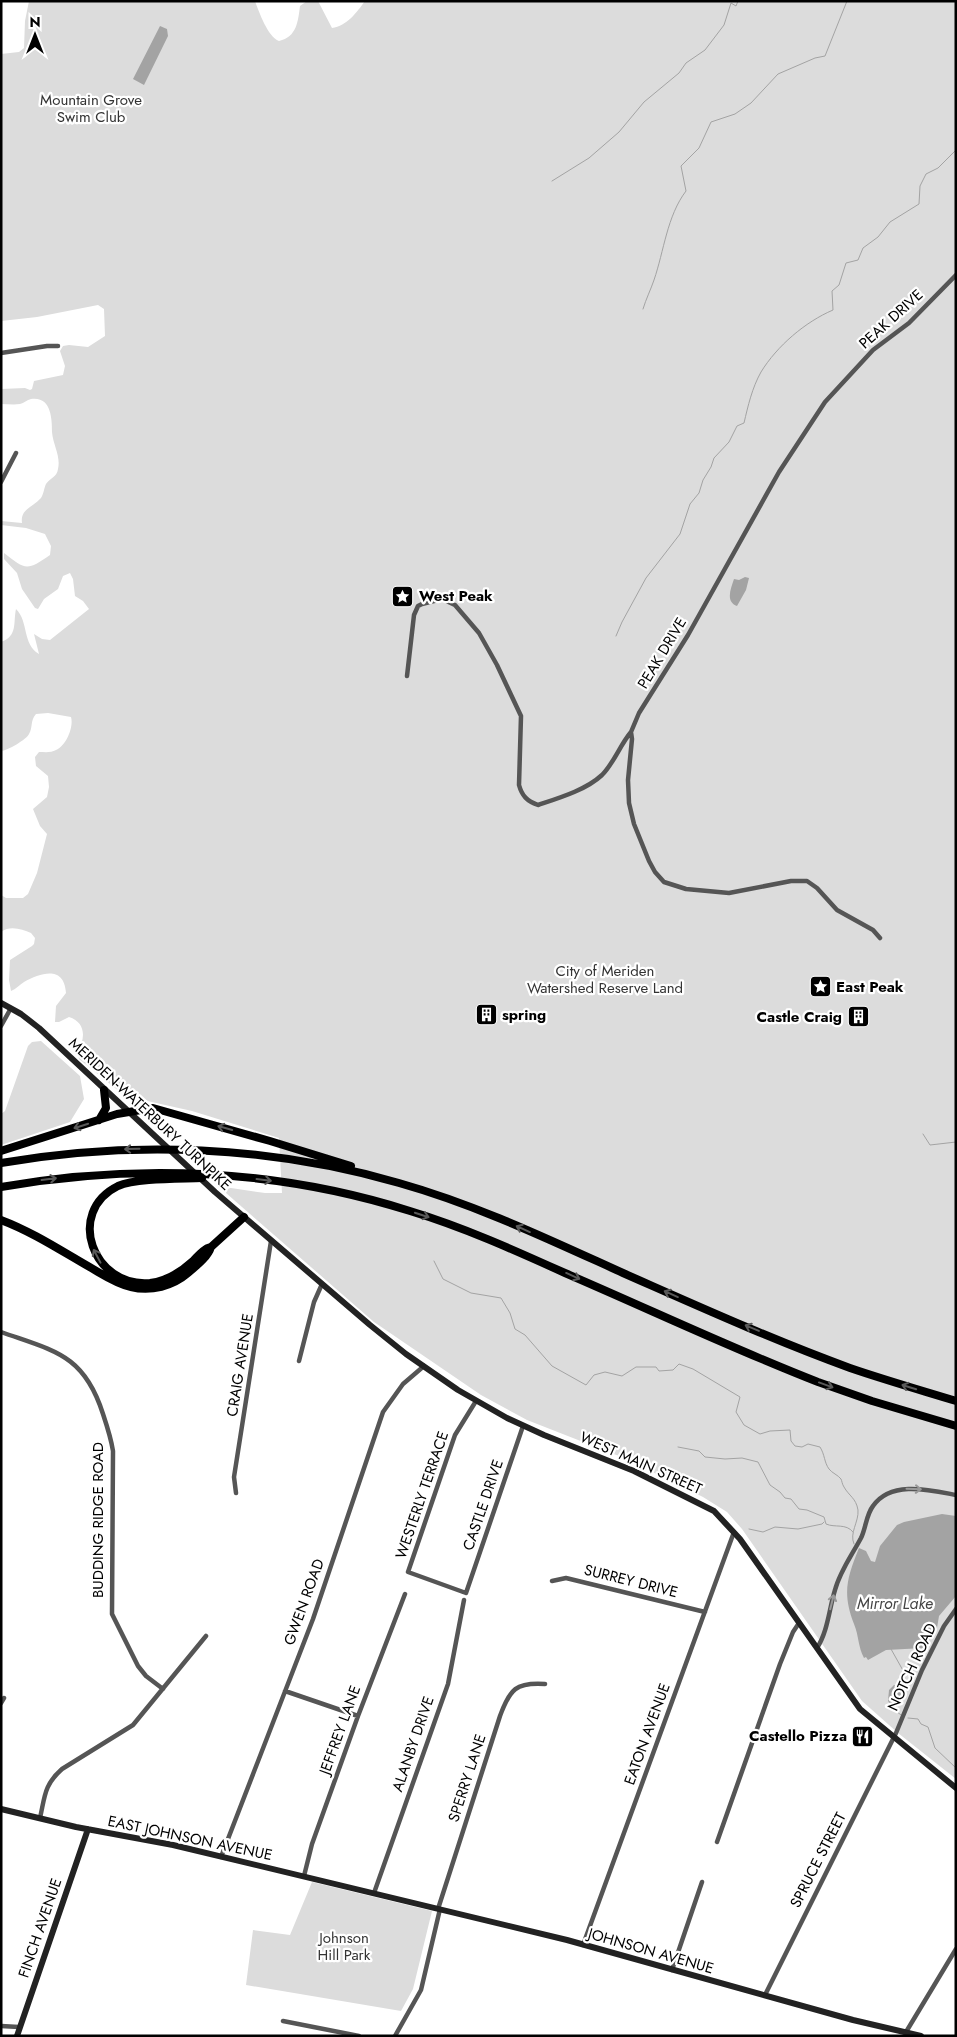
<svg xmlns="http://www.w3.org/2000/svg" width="957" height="2037" font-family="Jost,sans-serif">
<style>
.green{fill:#dcdcdc}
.water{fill:#a3a3a3}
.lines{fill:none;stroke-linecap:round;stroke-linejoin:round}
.stream{stroke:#a3a3a3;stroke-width:1}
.street{stroke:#555;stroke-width:4.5}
.secondary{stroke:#222;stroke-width:6}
.highway{stroke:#000;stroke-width:8}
.oneway{stroke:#595959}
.oneway2{stroke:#999}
.labels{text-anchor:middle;stroke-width:4.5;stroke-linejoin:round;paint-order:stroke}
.park-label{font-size:15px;fill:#333;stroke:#fff}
.street-label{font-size:15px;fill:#000;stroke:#fff}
.poi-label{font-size:15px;font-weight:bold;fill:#000;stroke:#fff;text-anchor:start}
.water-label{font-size:16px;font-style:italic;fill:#444;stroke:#fff}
</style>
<rect width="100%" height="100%" fill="#fff"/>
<path class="green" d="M29,1H255C259,12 268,37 279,41C297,37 298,21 300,6L307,1H318L332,28C347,26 357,12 365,1H956V1779L898,1733L862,1701L742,1529L727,1512L703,1497L624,1458L527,1420L481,1395L374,1322L226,1193L227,1188H231L265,1193H282L279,1138L192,1111L125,1096L79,1059L77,1051C86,1040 86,1022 69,1017L59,1022H55L56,1006L66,993C64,965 41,973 24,982C19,985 16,989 11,991L9,980L10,960L32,946L34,944L35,938L31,933C22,929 10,925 1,932V895L6,898H23L28,894L37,873L47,834L40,826L33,809L47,797L49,787L48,776L36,766L35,757L39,752C45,752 51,753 56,750C66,746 74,727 71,717L48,713L36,714C30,721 33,727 29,734C27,739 7,751 1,751V642C18,636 13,623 16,609C29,622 22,644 39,654L34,634L42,639L50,640L89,609L83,601L75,596L73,579L70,573L63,576L58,589L44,599L38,609L35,608L22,589L17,573L4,559V553C25,569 26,572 50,555L51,546L45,534L26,528L1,525V521L22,523C20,509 33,507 41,498C44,493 44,488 46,484C50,478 57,477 58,469C61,456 53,445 52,432C52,418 51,396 31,399C27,400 24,403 20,404C14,405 7,404 1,404V389L25,388L30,390L32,389L34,381L63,375L65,366L60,351L63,346L69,345L88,347L105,336L104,309L98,305L37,317L1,321V54L19,52L24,48L25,21Z
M41,1041L80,1076L84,1099L70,1122L1,1145V1114L5,1111L28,1046L32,1042Z
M312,1882L432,1911L413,1989L401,2011L246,1985L253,1930L290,1935Z"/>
<path class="water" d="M160,26L167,29L168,36L144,85L133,79Z
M745,577L749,578L746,590L737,606C725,602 731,588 734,579L739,580Z
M942,1514L956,1516V1596L939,1616L937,1628L924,1648L886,1650L868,1660L866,1657L864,1658C858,1647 859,1636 854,1624C842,1593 847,1578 859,1548L866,1551L871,1561L875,1562L880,1546L897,1525L904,1522Z
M902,1683H904L901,1688L900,1705L893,1707L888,1701L889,1690L894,1685H900Z"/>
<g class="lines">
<path class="stream" d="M552,181L589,158L619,132L644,102L679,73L686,63L705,50L724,25L731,3L736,6L738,1
M643,309C646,299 651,289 654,280C664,251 667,216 686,191L681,166L699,148L711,122L735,114L751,103L778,74L815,58L825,56L847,1
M616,636L622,622L646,578L680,534L690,504L699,493L703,480L711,467L714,458L729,442L737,426L744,423C748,406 752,388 761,372C777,346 805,322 833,310L832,291L839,285L846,263L858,260L863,248L878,237L890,222L919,204L920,186L926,174L938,168L956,150
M923,1134L930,1145L956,1142
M434,1261L443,1279L471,1293L501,1298L510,1313L515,1329L525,1335L552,1366L586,1385L594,1375L605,1372L622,1376L636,1367H656L659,1371L673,1370L679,1364L693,1369L740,1397L736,1412L744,1425L760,1434L770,1431L790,1430L791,1441L795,1446L802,1447L808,1444L820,1447C825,1455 824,1462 829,1469C832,1473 838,1475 841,1479C842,1481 842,1484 844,1487C849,1496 856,1498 858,1510C859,1522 849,1533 854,1544
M678,1447L699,1451L705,1457L725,1459L742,1458L758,1462L770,1485L780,1492L785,1498L791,1499L799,1509L807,1510L824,1517L826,1524C835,1528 846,1523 853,1532
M749,1529L763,1532L775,1527L798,1529L822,1524L824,1522
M891,1649L905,1674L903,1683
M896,1706V1711L901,1715
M908,1718L918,1719L921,1724L928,1727L935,1748L956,1768"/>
<path class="street" d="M1,353L47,346H58
M1,482L16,453
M407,676L414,615L418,606L422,604L442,599L455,605L479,633L497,665L521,716L519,785C522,796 527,801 538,805C559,798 586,790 602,775C614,763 620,745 631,732
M880,938L873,930L837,910L817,888L807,881H791L729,893L686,889L664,882L655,872L649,861L634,824L629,803L628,780L632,739L631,732L639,713L688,635L779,472L825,402L873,350L909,323L956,275
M1,1026L11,1008
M1,1332C54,1351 84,1354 103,1414C107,1426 111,1438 113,1451L112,1614L138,1666L146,1676L163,1689
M299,1361L314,1302L322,1284
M476,1401L455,1435L408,1572L466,1593L523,1426
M236,1493L234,1477L271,1241
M552,1581L566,1578L705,1612
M817,1648C828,1631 829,1609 835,1590C840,1571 852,1555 861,1538C866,1528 866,1515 873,1506C891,1480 930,1490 956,1495
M285,1691L358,1716
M1,1703L4,1698
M40,1818C45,1796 44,1785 62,1769L133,1725L206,1636
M717,1842L780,1664L793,1632L799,1623
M221,1857L313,1619L383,1412L403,1384L424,1366
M304,1876L312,1844L358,1716L405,1594
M374,1893L448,1684L464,1600
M438,1909L500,1716C510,1689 516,1682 545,1684
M583,1945L734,1532
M672,1970L702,1882
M765,1995L896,1733L922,1670L944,1626L956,1609
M283,2021L359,2036
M1,2026L19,2027
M906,2032L956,1949
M395,2036L421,1990L440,1909"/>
<path class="secondary" d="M1,1003L21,1014L39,1028L215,1192L370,1325L406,1354L458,1390L507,1418L544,1435L634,1471L714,1511L740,1539L860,1709L956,1788
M1,1809L76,1827L173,1845L567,1940L853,2020L921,2036
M17,2036L88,1829"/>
<path class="highway" d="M99,1120L106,1108L104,1090
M1,1151L117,1114L153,1108L270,1141L351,1166
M1,1163C133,1140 271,1146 399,1183C477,1205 550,1240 623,1273C698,1306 773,1340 850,1368C885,1380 920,1390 956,1401
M202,1178C181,1179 136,1178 118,1186C65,1212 93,1288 150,1283C167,1281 181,1272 193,1261C199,1255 203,1249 211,1247L244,1217
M1,1187C137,1163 278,1169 410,1211C463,1227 514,1250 565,1273C649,1309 733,1349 818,1382L872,1401L956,1426
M1,1220C33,1232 63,1252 93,1269C105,1276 117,1284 131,1287C151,1292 173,1286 188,1273C196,1266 208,1257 211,1247"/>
</g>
<defs><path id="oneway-shaft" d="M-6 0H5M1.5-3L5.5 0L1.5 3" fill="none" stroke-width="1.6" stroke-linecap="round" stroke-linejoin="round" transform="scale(1.25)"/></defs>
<g class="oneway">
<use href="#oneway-shaft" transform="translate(81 1126) rotate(162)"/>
<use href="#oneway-shaft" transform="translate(225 1128) rotate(-164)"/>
<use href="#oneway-shaft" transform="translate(132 1149) rotate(179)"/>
<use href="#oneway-shaft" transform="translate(49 1179) rotate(-7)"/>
<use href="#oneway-shaft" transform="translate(264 1180) rotate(7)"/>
<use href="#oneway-shaft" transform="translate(422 1215) rotate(18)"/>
<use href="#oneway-shaft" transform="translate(523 1229) rotate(-156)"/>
<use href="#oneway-shaft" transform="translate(97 1256) rotate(-118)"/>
<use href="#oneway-shaft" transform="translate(573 1276) rotate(24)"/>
<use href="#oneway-shaft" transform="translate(671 1294) rotate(-156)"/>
<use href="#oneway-shaft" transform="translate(752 1328) rotate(-157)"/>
<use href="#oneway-shaft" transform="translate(826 1385) rotate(20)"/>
<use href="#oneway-shaft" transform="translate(909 1387) rotate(-163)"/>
</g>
<g class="oneway2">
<use href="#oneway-shaft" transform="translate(914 1489) rotate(2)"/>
<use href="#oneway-shaft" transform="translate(832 1602) rotate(-76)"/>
</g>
<defs>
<symbol id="sight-square" viewBox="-11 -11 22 22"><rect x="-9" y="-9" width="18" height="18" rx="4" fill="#000" stroke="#fff"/><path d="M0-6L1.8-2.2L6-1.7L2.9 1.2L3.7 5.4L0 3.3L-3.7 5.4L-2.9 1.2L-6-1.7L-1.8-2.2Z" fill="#fff"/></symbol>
<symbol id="building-square" viewBox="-11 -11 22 22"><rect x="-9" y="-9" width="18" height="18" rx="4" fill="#000" stroke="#fff"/><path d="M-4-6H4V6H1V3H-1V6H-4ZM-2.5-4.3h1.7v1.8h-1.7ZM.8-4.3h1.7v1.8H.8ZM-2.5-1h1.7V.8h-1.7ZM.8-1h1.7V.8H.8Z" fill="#fff"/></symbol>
<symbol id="restaurant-square" viewBox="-11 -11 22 22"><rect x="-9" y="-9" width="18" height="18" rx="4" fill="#000" stroke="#fff"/><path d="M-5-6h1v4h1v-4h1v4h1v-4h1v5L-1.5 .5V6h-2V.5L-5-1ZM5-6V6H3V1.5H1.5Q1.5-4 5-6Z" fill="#fff"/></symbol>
</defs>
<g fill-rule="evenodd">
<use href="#sight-square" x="390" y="584" width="25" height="25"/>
<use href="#sight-square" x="808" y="974" width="25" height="25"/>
<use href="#building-square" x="474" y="1002" width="25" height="25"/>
<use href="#building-square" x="846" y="1004" width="25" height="25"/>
<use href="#restaurant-square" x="850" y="1724" width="25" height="25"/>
</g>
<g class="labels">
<g class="park-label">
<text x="91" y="105">Mountain Grove<tspan x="91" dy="17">Swim Club</tspan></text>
<text x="605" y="976">City of Meriden<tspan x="605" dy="17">Watershed Reserve Land</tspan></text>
<text x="344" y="1943">Johnson<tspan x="344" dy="17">Hill Park</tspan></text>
</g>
<g class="street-label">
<text transform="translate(891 319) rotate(-42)" y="5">PEAK DRIVE</text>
<text transform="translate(662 653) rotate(-59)" y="5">PEAK DRIVE</text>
<text transform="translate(150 1114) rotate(43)" y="5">MERIDEN-WATERBURY TURNPIKE</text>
<text transform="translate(240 1365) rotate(-81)" y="5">CRAIG AVENUE</text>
<text transform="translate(641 1463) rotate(24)" y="5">WEST MAIN STREET</text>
<text transform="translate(422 1495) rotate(-71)" y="5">WESTERLY TERRACE</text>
<text transform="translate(483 1505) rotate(-71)" y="5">CASTLE DRIVE</text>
<text transform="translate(98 1520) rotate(-90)" y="5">BUDDING RIDGE ROAD</text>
<text transform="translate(631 1581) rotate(14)" y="5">SURREY DRIVE</text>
<text transform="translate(304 1602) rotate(-70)" y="5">GWEN ROAD</text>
<text transform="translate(912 1667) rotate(-65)" y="5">NOTCH ROAD</text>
<text transform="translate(340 1730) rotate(-70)" y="5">JEFFREY LANE</text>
<text transform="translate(647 1734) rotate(-70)" y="5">EATON AVENUE</text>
<text transform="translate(413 1744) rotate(-71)" y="5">ALANBY DRIVE</text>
<text transform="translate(467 1778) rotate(-72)" y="5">SPERRY LANE</text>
<text transform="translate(190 1838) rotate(12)" y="5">EAST JOHNSON AVENUE</text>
<text transform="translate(818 1860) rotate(-63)" y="5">SPRUCE STREET</text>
<text transform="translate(40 1928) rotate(-71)" y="5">FINCH AVENUE</text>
<text transform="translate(651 1951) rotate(16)" y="5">JOHNSON AVENUE</text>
</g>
<g class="poi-label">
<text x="419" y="601">West Peak</text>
<text x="836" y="992">East Peak</text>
<text x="502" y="1020">spring</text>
<text x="842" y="1022" text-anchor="end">Castle Craig</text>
<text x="847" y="1741" text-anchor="end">Castello Pizza</text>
</g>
<g class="water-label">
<text x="895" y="1609">Mirror Lake</text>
</g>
</g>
<rect width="957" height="2037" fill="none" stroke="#000000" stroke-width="5"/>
<g transform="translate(35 35)" stroke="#ffffff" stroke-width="4" paint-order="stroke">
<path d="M0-4L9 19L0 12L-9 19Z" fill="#000000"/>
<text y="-8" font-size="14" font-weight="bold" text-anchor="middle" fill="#000000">N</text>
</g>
</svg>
